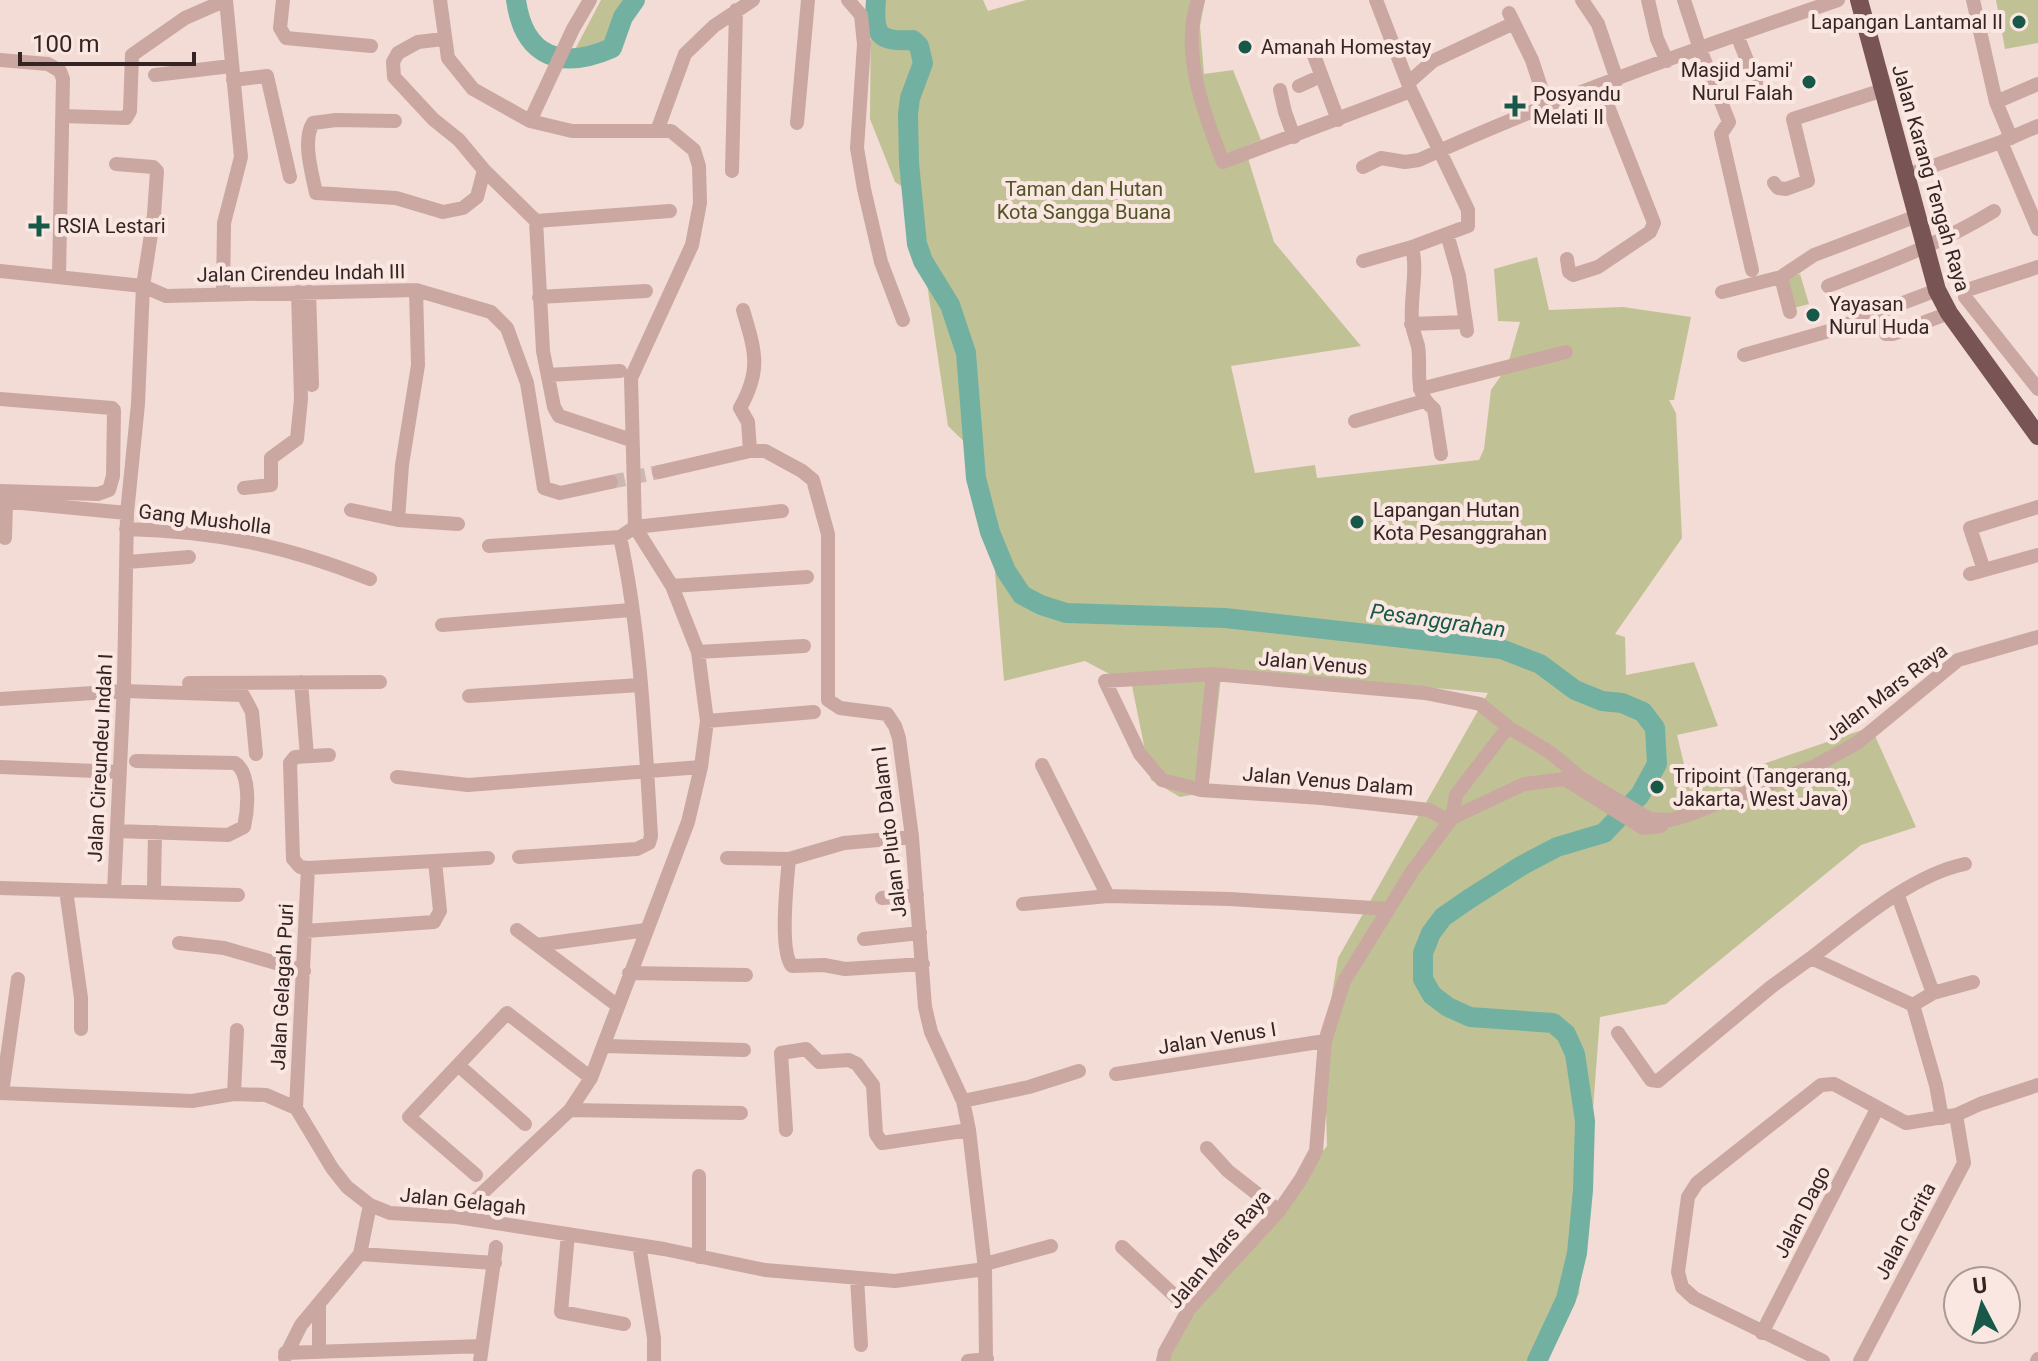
<svg xmlns="http://www.w3.org/2000/svg" width="2038" height="1361" font-family="Roboto,sans-serif">
<style>
.green{fill:#c0c295}
.lines{fill:none;stroke-linecap:round;stroke-linejoin:round}
.river{stroke:#72b1a1;stroke-width:20}
.minor-tunnel{stroke:#ccb7b2;stroke-width:14;stroke-dasharray:14 7;stroke-linecap:butt}
.minor{stroke:#cba7a1;stroke-width:14}
.major{stroke:#785554;stroke-width:18}
.poi-dot{fill:#175849;stroke:#fae7e1;stroke-width:3}
.labels{text-anchor:middle;stroke-width:8;stroke-linejoin:round;paint-order:stroke}
.poi-label{font-size:20px;fill:#342424;stroke:#fae7e1;text-anchor:start}
.street-label{font-size:20px;fill:#342424;stroke:#fae7e1}
.park-label{font-size:20px;fill:#515426;stroke:#fae7e1}
.water-label{font-size:22px;font-style:italic;fill:#175849;stroke:#fae7e1}
</style>
<rect width="100%" height="100%" fill="#f2dcd5"/>
<path class="green" d="M601,0H635L623,17L612,48L591,57L570,59Z
M871,0H983L988,11L1026,0H1205L1200,26L1204,74L1233,70L1261,140L1246,146L1247,155L1274,242L1361,346L1231,366L1255,473L1315,465L1317,478L1479,460L1484,449L1491,390L1507,367L1520,322L1498,321L1494,269L1537,257L1549,310L1623,307L1691,317L1674,400H1669L1676,413L1682,538L1615,634L1625,637L1626,675L1694,662L1718,726L1677,735L1690,789L1871,727L1916,827L1861,845L1666,1004L1600,1017L1579,1294L1545,1361H1169L1181,1325L1327,1146L1324,1043L1338,958L1488,693L1222,668L1208,792L1180,797L1151,780L1132,686L1085,661L1004,681L992,536L976,478L974,451L948,426L924,263L917,244L911,192L895,182L870,119Z
M1996,0H2038V43L2005,49Z
M1800,274L1809,304L1790,309L1782,279Z"/>
<g class="lines">
<path class="river" d="M516,0C524,58 562,70 612,48L623,17L635,0
M876,0C873,35 878,42 913,40L919,46L923,63L910,98L908,114L909,163L917,244L923,261L950,305L966,353L976,478L990,532L1006,571L1022,595L1041,605L1066,613L1225,618L1501,649L1540,664L1575,690L1602,701L1622,703L1643,712L1655,728L1657,764L1640,795L1604,833L1557,847L1521,866L1469,899L1443,917L1431,933L1423,953V979L1432,995L1448,1007L1470,1017L1553,1023L1566,1034L1575,1054L1585,1121L1583,1190L1577,1253L1566,1299L1537,1361"/>
<path class="minor-tunnel" d="M611,482L659,472"/>
<path class="minor" d="M283,0L280,28L286,38L371,46
M440,0L448,58L473,89L530,121L573,29L590,0
M848,0L861,15L864,44L857,148L864,189L881,262L903,320
M1198,0C1180,51 1204,114 1223,162L1411,91
M1582,0L1598,24L1617,80
M1648,0L1657,39L1667,61
M1684,0L1700,49L1729,122L1721,134L1752,270
M1973,0L1996,102L2011,138
M1509,13L1532,60L1547,106
M1737,35L1756,83
M443,39L418,42L398,53L393,62L394,77L433,119L459,140L484,170L536,221L543,351L554,407L559,416L631,440
M1312,50L1338,120
M0,60L48,64L60,71L63,79L59,275
M155,75L231,66
M233,80L267,76L290,177
M1408,83L1433,61L1514,23
M1299,86L1321,76
M1280,90L1285,112L1294,137
M1996,102L2038,84
M63,116L126,118L130,111L132,55L185,18L226,0
M395,121L336,120L313,123C302,141 312,173 316,193L396,198L443,212L463,208L477,197L484,170
M797,123L808,0
M657,131L685,54L714,26L753,0
M2001,142L2038,229
M1363,167L1381,158L1405,162L1419,160C1555,98 1697,48 1838,0
M732,171L736,10
M1907,175L2001,142L2038,126
M1774,183L1778,188L1786,189L1808,181L1793,119L1883,90
M536,221L670,211
M1447,234L1459,276L1467,331
M1412,247C1418,272 1410,297 1412,322C1412,330 1416,338 1418,346C1422,370 1412,392 1434,409L1441,454
M1567,259L1569,272L1573,275L1598,267L1650,232L1654,223L1600,86
M1363,261L1412,247L1468,226V210L1411,91L1376,0
M2038,267L1967,290L1965,297L2038,389
M0,271L143,286L166,296L416,290L491,312L507,328L527,383L544,488L560,493L611,482
M1781,277L1790,312
M1828,286C1885,264 1942,243 1994,211
M309,292L312,385
M1722,292L1781,277L1814,255L1917,216
M223,294L224,223L241,157L226,0
M539,297L646,291
M743,310C755,351 762,369 740,408L748,422L750,451
M1880,311L1886,334H1893L1949,313
M1411,324L1466,322
M1744,355L1829,331L1937,290
M548,375L620,371
M1420,389L1566,352
M0,399L112,408L114,410L113,476L109,490L98,494L0,491
M1355,421L1424,401
M659,472L750,451H765L802,471L813,480L828,534V700L840,708L887,714L895,726L899,738L912,837L925,1007L931,1032L963,1101L969,1130L985,1269L986,1361
M244,488L271,485V458L297,439L301,399L298,292
M0,501L127,513
M351,510L398,520L402,465L418,365L416,290
M398,520L458,524
M126,529C216,531 287,546 370,579
M5,538L6,501
M489,546L620,537L635,527L631,378L692,245L700,203L699,166L694,150L671,131H572L530,121
M128,562L189,557
M1984,570L1970,528L2038,507
M1970,574L2038,555
M672,586L807,577
M442,625L631,610
M698,652L804,646
M301,682L307,756
M189,683L380,682
M469,696L640,685
M0,699L124,691L243,695L252,712L256,754
M707,721L814,712
M329,755L295,757L290,763L293,859L300,867L308,868L488,858
M1042,765L1108,896
M0,767L120,772
M397,777L468,785L701,767L707,721L698,652L672,586L635,527L782,511
M1201,790L1213,674
M1452,818L1524,784L1565,779L1643,828L1661,826
M1449,821L1429,810L1321,798L1201,790L1162,780L1140,754L1105,681L1213,674L1425,693L1480,704L1508,727L1551,753L1582,779L1650,819L1670,820L1688,815L1815,766L1857,743L1958,660L2038,637
M117,831L228,835L244,827C248,810 251,773 235,763L136,761
M519,857L637,849L649,843L651,836C645,737 641,634 620,537
M727,858L789,859L844,843L912,837
M789,859C787,880 779,951 792,966L824,965L845,969L923,964
M154,887L155,832
M0,888L238,895
M66,890L81,998V1029
M114,891L124,684L127,513L138,404L143,286L154,215L157,171L153,167L116,164
M1898,896L1933,993
M882,898L917,895
M1023,904L1108,896L1230,899L1389,909
M517,930L618,1006
M305,931L434,922L440,911L435,861
M864,939L920,933
M179,943L224,948L304,971
M537,945L646,930
M1811,958C1854,925 1911,875 1965,864
M629,973L746,975
M1913,1005L1933,993L1973,982
M1618,1033L1651,1080L1658,1081L1771,987L1811,958L1913,1005L1936,1085L1942,1118
M605,1046L744,1050
M458,1065L525,1124
M1116,1074L1325,1041
M0,1093L192,1101L234,1094L266,1095L296,1108L332,1168L347,1187L370,1205L390,1213L457,1217L664,1249L765,1270L895,1281L985,1269
M2,1093L18,979
M234,1094L237,1030
M963,1101L1029,1087L1079,1071
M296,1108L308,868
M570,1110L741,1113
M786,1130L781,1053L806,1049L819,1062L849,1060L857,1064L873,1085L876,1134L882,1143L969,1130
M1207,1148L1228,1171L1279,1211
M476,1175L409,1117L507,1013L591,1078
M457,1217L570,1110L591,1078L688,822L701,767
M568,1234L561,1312L624,1324
M639,1245L654,1338V1361
M1122,1247L1189,1309
M360,1254L495,1263
M699,1257V1176
M985,1264L1051,1246
M857,1278L861,1345
M1762,1333L1877,1109
M319,1350V1304
M285,1353L482,1346
M285,1357L301,1325L360,1254L370,1205
M480,1361L496,1247
M968,1361L987,1359
M1163,1361L1165,1352L1189,1309L1279,1211L1301,1179L1316,1151L1325,1041L1344,981L1413,870L1452,818L1456,795L1508,727
M1823,1361L1694,1298L1682,1287L1678,1272L1688,1197L1697,1183L1821,1085L1834,1084L1906,1123L1956,1115L1980,1104L2038,1085
M1860,1361L1964,1163L1956,1115
M2037,1361L2038,1359"/>
<path class="major" d="M1859,0L1937,290L1949,313L2038,436"/>
</g>
<g class="poi-dot">
<circle cx="2019" cy="22" r="8"/>
<circle cx="1245" cy="47" r="8"/>
<circle cx="1809" cy="82" r="8"/>
<path d="M1511 94h8v8h8v8h-8v8h-8v-8h-8v-8h8z"/>
<path d="M35 214h8v8h8v8h-8v8h-8v-8h-8v-8h8z"/>
<circle cx="1813" cy="315" r="8"/>
<circle cx="1357" cy="522" r="8"/>
<circle cx="1657" cy="787" r="8"/>
</g>
<g class="labels">
<g class="poi-label">
<text x="2003" y="29" text-anchor="end">Lapangan Lantamal II</text>
<text x="1261" y="54">Amanah Homestay</text>
<text x="1793" y="77" text-anchor="end">Masjid Jami'<tspan x="1793" dy="23">Nurul Falah</tspan></text>
<text x="1533" y="101">Posyandu<tspan x="1533" dy="23">Melati II</tspan></text>
<text x="57" y="233">RSIA Lestari</text>
<text x="1829" y="311">Yayasan<tspan x="1829" dy="23">Nurul Huda</tspan></text>
<text x="1373" y="517">Lapangan Hutan<tspan x="1373" dy="23">Kota Pesanggrahan</tspan></text>
<text x="1673" y="783">Tripoint (Tangerang,<tspan x="1673" dy="23">Jakarta, West Java)</tspan></text>
</g>
<g class="street-label">
<text transform="translate(1931 178) rotate(74)" y="7">Jalan Karang Tengah Raya</text>
<text transform="translate(301 273) rotate(-1)" y="7">Jalan Cirendeu Indah III</text>
<text transform="translate(205 519) rotate(7)" y="7">Gang Musholla</text>
<text transform="translate(1313 663) rotate(5)" y="7">Jalan Venus</text>
<text transform="translate(1886 692) rotate(-37)" y="7">Jalan Mars Raya</text>
<text transform="translate(100 758) rotate(-87)" y="7">Jalan Cireundeu Indah I</text>
<text transform="translate(1328 781) rotate(5)" y="7">Jalan Venus Dalam</text>
<text transform="translate(889 832) rotate(-97)" y="7">Jalan Pluto Dalam I</text>
<text transform="translate(282 987) rotate(-87)" y="7">Jalan Gelagah Puri</text>
<text transform="translate(1217 1038) rotate(-9)" y="7">Jalan Venus I</text>
<text transform="translate(463 1201) rotate(6)" y="7">Jalan Gelagah</text>
<text transform="translate(1802 1212) rotate(-63)" y="7">Jalan Dago</text>
<text transform="translate(1905 1231) rotate(-62)" y="7">Jalan Carita</text>
<text transform="translate(1219 1249) rotate(-50)" y="7">Jalan Mars Raya</text>
</g>
<g class="park-label">
<text x="1084" y="196">Taman dan Hutan<tspan x="1084" dy="23">Kota Sangga Buana</tspan></text>
</g>
<g class="water-label">
<text transform="translate(1438 620) rotate(8)" y="8">Pesanggrahan</text>
</g>
</g>
<g transform="translate(1982 1305) rotate(354)"><circle r="38" fill="#fae7e1" stroke="#ab9995" stroke-width="2"/>
<path d="M0-6L14 30L0 20L-14 30Z" fill="#175849"/>
<text y="-12" font-size="22" font-weight="bold" text-anchor="middle" fill="#342424">U</text>
</g>
<path d="M20 52v12h174v-12" fill="none" stroke="#342424" stroke-width="4"/>
<text x="32" y="52" font-size="24" fill="#342424" stroke="#fae7e1" stroke-width="6" paint-order="stroke">100 m</text>
</svg>
